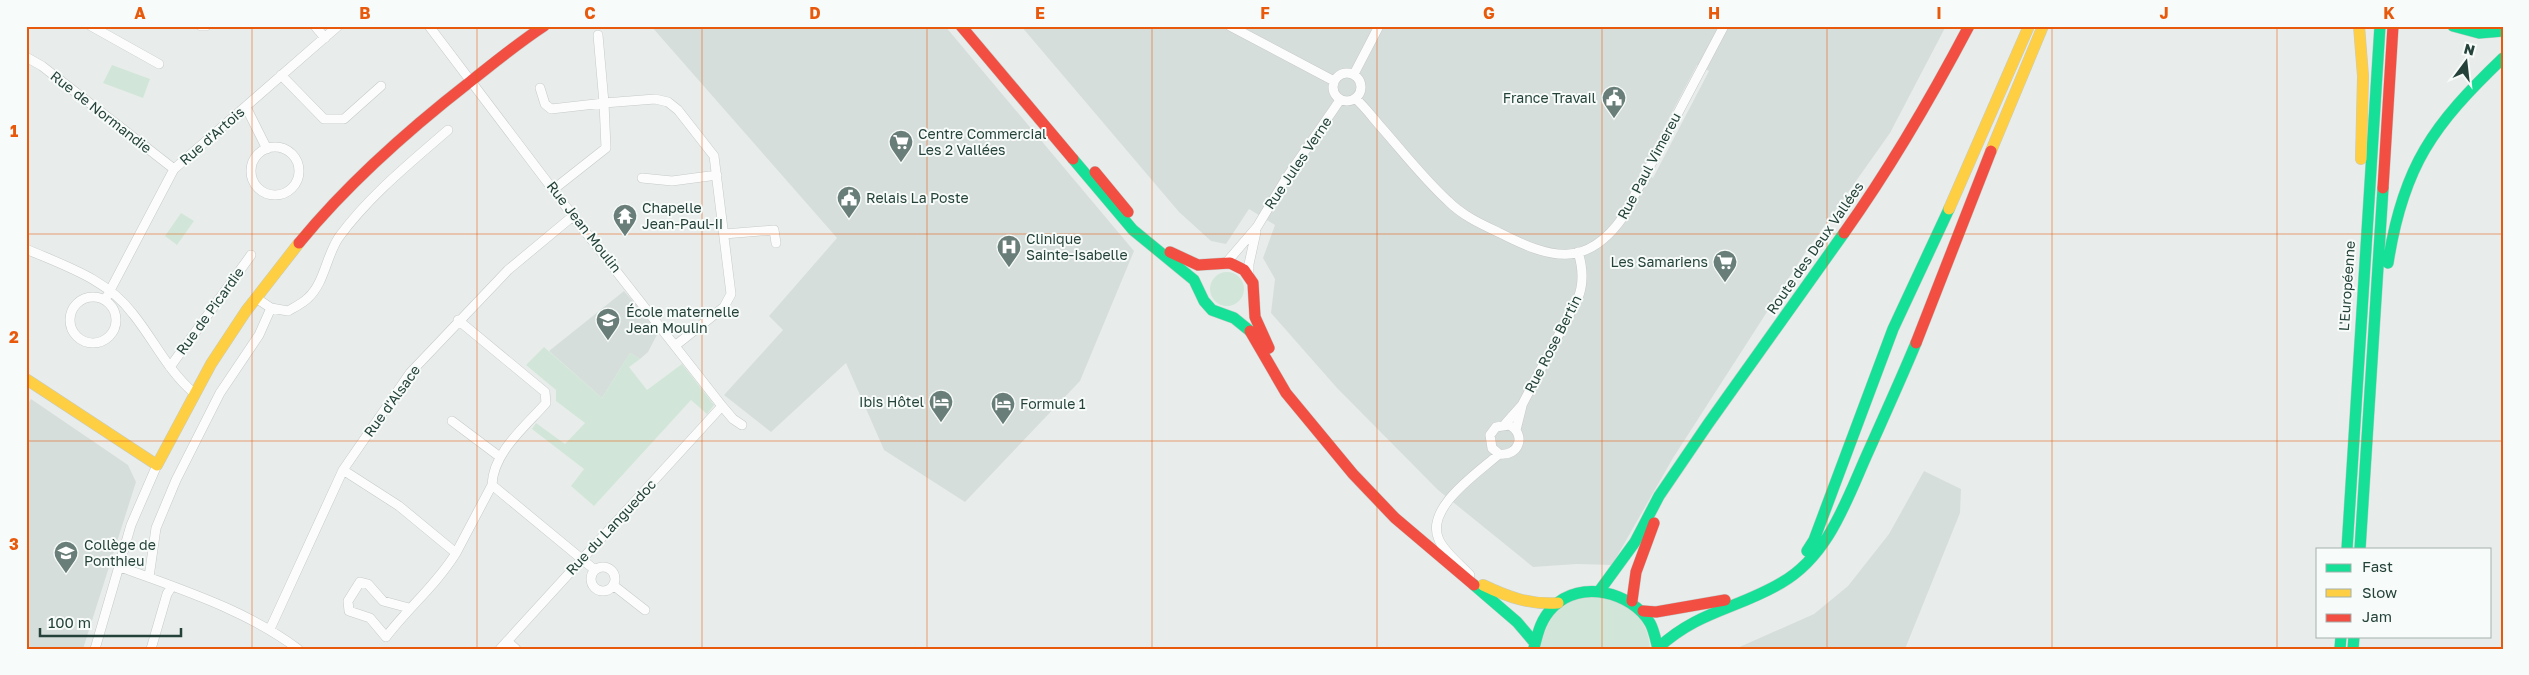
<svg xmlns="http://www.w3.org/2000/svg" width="2529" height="675" font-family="'Golos Text',sans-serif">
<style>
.built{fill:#d6dedb;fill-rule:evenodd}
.green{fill:#d1e6d8}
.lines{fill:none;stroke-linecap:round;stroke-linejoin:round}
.street-casing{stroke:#c5cac8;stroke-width:10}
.fast-casing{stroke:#c3cbc8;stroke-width:12}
.slow-casing{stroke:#c3cbc8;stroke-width:12}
.jam-casing{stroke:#c3cbc8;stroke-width:12}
.street{stroke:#fcfcfc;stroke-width:9}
.fast{stroke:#16e098;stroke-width:11}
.slow{stroke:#ffcf43;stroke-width:11}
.jam{stroke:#f24e42;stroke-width:11}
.grid{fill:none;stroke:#e8590c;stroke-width:1;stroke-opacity:0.55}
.labels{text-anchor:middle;stroke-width:4;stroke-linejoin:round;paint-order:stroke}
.poi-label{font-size:14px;fill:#24423a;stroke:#f7fbf9;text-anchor:start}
.street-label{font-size:14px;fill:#24423a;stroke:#f7fbf9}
.neatline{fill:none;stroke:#e8590c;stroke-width:2}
.grid-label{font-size:16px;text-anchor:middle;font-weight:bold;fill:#e8590c}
</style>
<rect width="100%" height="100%" fill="#e8edeb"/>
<path class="built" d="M651,26H945L1134,251L1080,381L965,502L884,450L846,363L771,432L724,395L783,330L769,316L837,238Z
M1021,26H1946L1890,133L1803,256L1673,458L1612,565L1577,564L1533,567L1438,490L1337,388L1271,313L1275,279L1263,258L1275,225L1249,209L1226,244L1211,241L1179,212ZM1697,65L1709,71L1653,178L1641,171Z
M624,291L659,331L648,352L640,359L630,353L602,398L549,351Z
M31,399L128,465L136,482L83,649H26V406Z
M1924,471L1961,489L1960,513L1905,649H1735L1814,614L1848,586L1889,534Z"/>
<path class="green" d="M112,65L150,79L143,98L103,83Z
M181,213L194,221L177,245L165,236Z
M1210 289a17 17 0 1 1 34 0a17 17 0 1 1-34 0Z
M544,347L602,398L630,353L640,359L629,367L647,390L682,364L714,405L707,414L691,400L594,506L571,486L584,469L532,429L536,423L565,444L585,423L556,401V390L526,365Z
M1607,596C1632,610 1648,618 1650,649H1540C1545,628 1553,606 1575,599C1584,596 1598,597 1607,596Z"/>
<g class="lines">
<defs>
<path id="street" d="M91,26L159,64
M201,26H206
M315,26L325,38
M429,26L573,216L722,406L733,419L742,425
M1230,26L1334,81
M26,57L42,66L174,169
M1333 87a14 14 0 1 1 28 0a14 14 0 1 1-28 0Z
M1354,74L1379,26
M281,75L324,119H344L381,86
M540,88L545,104L551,109L604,103L598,35
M1356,99C1365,107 1373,118 1381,127C1403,152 1424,179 1448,201C1463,216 1481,224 1500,233C1549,258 1586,270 1623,217L1724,26
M246,107L267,149
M251 171a24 24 0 1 1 48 0a24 24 0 1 1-48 0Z
M642,178L672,181L717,175
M554,189L606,148L604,103L655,99L668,102L678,110L714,156L731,294L724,307L676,345
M724,234L774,230L776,243
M26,249C65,266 107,279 133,314C154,340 168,371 194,393
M1226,263L1257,227L1287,177L1340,100
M1249,275V264L1256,232
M70 320a23 23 0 1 1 46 0a23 23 0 1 1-46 0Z
M256,298L271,308L288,311C295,307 303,303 308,298C325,282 326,256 339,237C369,196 410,163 448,130
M105,300L174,169L338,26
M170,367L251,255
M452,421L500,457
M1505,424L1522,405L1578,298C1584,283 1583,268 1578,252
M1516,430L1522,406
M343,470L399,506L456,553L492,485C493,452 526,426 546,403L545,392L458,320
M492,485L595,570
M118,566C179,589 245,609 298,649
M591 579a12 12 0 1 1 24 0a12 12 0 1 1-24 0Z
M1470,575C1461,565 1445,553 1439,540C1424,508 1478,473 1499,454C1519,457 1527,434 1509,425L1496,427L1490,435L1492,448L1499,454
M149,577L156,528L176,480L220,393L259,335L271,308
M613,585L645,610
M409,608L383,601L368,584L360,582L348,601L349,611L370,618L386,637C408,608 437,584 456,553
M270,629L343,470L410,373L508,270L573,216
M507,641L516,649
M95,649L131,525L157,465
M151,649L167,594L172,586
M500,649L722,406"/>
<path id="fast" d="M2453,26L2479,33L2503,31
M1073,159L1133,230L1194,280L1204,301L1212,310L1234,318L1250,331
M2388,263C2403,166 2433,125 2503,58
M2347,549L2380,26
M2360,549L2383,188
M1807,551L1814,540L1893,329L1949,209
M1474,585L1517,622L1534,642
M1600,590L1635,542L1659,496L1708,424L1844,233
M1534,648C1538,632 1541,619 1553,607C1580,579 1632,592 1650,623C1654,630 1656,641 1658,649
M1658,648C1698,611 1737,609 1781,583C1830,555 1847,498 1869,450C1885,414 1901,379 1916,343
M2340,649L2341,636
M2353,649L2354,636"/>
<path id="slow" d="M2359,26L2363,76L2361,159
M1991,151L2043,26
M1949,209L2029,26
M26,379L157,465L211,364L246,311L299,243
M1483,585C1508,597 1530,605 1558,603"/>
<path id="jam" d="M961,26L1073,159
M1095,172L1128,212
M2383,188L2393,26
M1844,233C1891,167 1931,98 1969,26
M299,243C349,182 408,130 471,81C495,62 518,43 544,26
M1170,252L1198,265L1230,263L1244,270L1253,283L1255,317L1269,348
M1250,331L1286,393L1353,474L1395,518L1474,585
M1916,343L1991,151
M1632,601L1636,572L1654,523
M1643,611L1656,612L1725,600"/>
</defs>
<use href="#street" class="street-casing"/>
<use href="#fast" class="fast-casing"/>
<use href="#slow" class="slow-casing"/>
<use href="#jam" class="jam-casing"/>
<use href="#street" class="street"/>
<use href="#fast" class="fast"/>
<use href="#slow" class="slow"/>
<use href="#jam" class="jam"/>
</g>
<path class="grid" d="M252,26V649M477,26V649M702,26V649M927,26V649M1152,26V649M1377,26V649M1602,26V649M1827,26V649M2052,26V649M2277,26V649M26,234H2503M26,441H2503"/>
<defs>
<symbol id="civic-pin" viewBox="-11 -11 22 30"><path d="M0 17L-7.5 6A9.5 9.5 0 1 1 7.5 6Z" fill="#697e78" stroke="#f7fbf9"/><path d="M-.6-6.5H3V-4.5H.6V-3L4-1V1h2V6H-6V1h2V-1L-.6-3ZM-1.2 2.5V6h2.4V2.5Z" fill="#fff"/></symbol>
<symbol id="supermarket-pin" viewBox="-11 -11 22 30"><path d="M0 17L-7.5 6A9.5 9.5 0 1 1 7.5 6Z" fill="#697e78" stroke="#f7fbf9"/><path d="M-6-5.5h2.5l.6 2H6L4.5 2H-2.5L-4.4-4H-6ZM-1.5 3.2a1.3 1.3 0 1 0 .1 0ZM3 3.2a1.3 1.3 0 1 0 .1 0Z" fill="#fff"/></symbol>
<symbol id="temple-pin" viewBox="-11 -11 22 30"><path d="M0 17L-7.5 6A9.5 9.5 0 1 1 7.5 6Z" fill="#697e78" stroke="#f7fbf9"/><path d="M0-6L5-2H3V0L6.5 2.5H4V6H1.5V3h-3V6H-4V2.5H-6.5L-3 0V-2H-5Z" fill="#fff"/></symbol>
<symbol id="hospital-pin" viewBox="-11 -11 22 30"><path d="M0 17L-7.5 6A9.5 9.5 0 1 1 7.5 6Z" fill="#697e78" stroke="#f7fbf9"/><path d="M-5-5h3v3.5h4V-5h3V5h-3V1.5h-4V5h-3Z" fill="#fff"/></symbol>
<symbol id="school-pin" viewBox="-11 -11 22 30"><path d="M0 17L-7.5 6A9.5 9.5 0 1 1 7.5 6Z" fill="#697e78" stroke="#f7fbf9"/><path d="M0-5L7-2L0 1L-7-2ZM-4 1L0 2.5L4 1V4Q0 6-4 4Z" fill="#fff"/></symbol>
<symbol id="hotel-pin" viewBox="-11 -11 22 30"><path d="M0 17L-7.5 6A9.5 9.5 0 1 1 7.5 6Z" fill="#697e78" stroke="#f7fbf9"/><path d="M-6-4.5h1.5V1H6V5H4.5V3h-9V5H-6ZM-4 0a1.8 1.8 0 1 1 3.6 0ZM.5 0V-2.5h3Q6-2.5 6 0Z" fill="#fff"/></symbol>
</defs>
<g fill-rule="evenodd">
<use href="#civic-pin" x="1600" y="84" width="28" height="38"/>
<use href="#supermarket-pin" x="887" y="128" width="28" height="38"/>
<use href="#civic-pin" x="835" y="184" width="28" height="38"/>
<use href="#temple-pin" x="611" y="202" width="28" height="38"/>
<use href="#hospital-pin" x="995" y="233" width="28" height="38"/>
<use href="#supermarket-pin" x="1711" y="248" width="28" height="38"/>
<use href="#school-pin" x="594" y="306" width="28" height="38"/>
<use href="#hotel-pin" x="927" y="388" width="28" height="38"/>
<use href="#hotel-pin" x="989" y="390" width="28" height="38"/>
<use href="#school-pin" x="52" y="539" width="28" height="38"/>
</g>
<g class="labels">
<g class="poi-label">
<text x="1596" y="103" text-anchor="end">France Travail</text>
<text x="918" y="139">Centre Commercial<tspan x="918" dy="16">Les 2 Vallées</tspan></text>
<text x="866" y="203">Relais La Poste</text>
<text x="642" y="213">Chapelle<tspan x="642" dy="16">Jean-Paul-II</tspan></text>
<text x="1026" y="244">Clinique<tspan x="1026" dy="16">Sainte-Isabelle</tspan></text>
<text x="1708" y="267" text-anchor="end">Les Samariens</text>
<text x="626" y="317">École maternelle<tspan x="626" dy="16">Jean Moulin</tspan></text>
<text x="924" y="407" text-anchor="end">Ibis Hôtel</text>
<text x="1020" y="409">Formule 1</text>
<text x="84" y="550">Collège de<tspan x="84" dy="16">Ponthieu</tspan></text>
</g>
<g class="street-label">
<text transform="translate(101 112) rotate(38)" y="5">Rue de Normandie</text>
<text transform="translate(212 136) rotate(-41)" y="5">Rue d'Artois</text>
<text transform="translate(1298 163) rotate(-56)" y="5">Rue Jules Verne</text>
<text transform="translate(1649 166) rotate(-62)" y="5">Rue Paul Vimereu</text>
<text transform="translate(584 227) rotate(52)" y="5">Rue Jean Moulin</text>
<text transform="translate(1815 248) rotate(-55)" y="5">Route des Deux Vallées</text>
<text transform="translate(2347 286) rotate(-86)" y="5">L'Européenne</text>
<text transform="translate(210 311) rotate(-54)" y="5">Rue de Picardie</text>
<text transform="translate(1553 344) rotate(-63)" y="5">Rue Rose Bertin</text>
<text transform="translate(392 401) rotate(-54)" y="5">Rue d'Alsace</text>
<text transform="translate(611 527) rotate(-47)" y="5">Rue du Languedoc</text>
</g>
</g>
<rect width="2529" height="675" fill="none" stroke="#f7fbf9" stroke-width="55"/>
<rect x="2316" y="548" width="175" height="90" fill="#f7fbf9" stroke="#a3b1ad"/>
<rect x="2326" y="564" width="25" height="8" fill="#16e098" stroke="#a3b1ad"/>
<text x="2362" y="572" font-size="15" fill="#24423a">Fast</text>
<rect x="2326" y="589" width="25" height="8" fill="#ffcf43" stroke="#a3b1ad"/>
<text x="2362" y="598" font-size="15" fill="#24423a">Slow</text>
<rect x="2326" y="614" width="25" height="8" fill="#f24e42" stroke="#a3b1ad"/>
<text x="2362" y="622" font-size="15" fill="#24423a">Jam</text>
<g transform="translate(2466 62) rotate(15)" stroke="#f7fbf9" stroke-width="4" paint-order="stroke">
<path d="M0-4L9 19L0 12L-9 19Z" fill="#24423a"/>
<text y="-8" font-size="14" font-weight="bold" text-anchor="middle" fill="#24423a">N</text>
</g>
<path d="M40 628v8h141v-8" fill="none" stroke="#24423a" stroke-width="2.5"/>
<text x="48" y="628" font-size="15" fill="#24423a" stroke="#f7fbf9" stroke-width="4" paint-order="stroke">100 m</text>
<rect x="28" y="28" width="2474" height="620" class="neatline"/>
<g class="grid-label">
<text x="140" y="19">A</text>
<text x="365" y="19">B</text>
<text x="590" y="19">C</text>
<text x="815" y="19">D</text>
<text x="1040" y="19">E</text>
<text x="1265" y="19">F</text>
<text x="1489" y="19">G</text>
<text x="1714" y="19">H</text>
<text x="1939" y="19">I</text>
<text x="2164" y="19">J</text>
<text x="2389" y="19">K</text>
<text x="14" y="137">1</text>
<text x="14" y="343">2</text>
<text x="14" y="550">3</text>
</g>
</svg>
